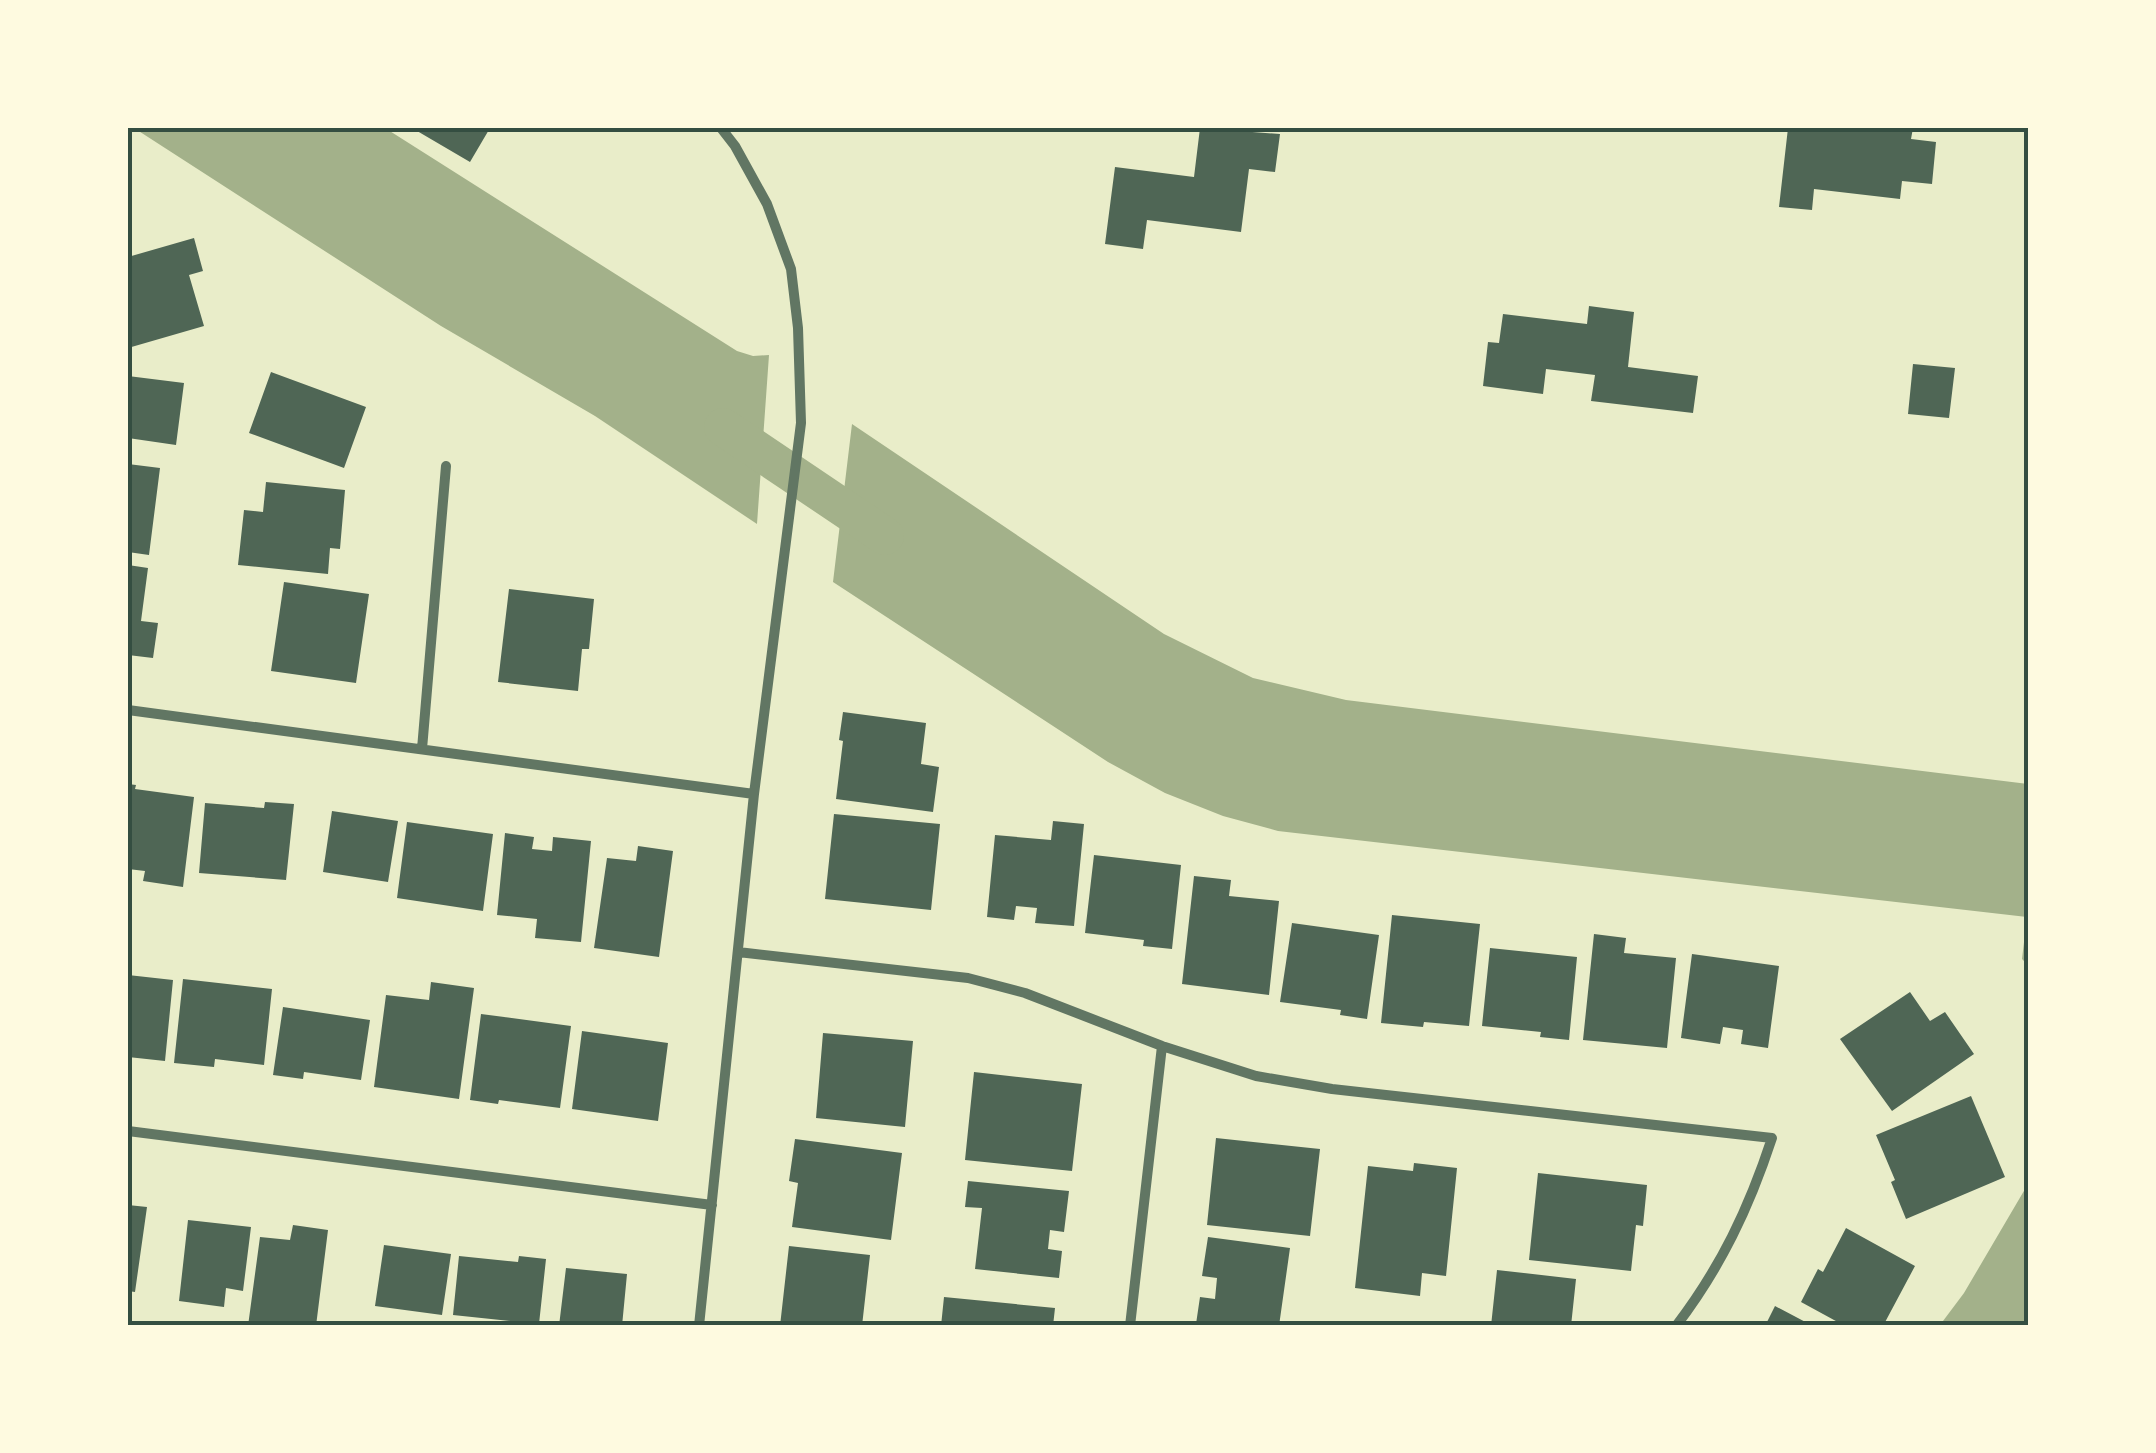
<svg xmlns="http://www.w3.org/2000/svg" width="2156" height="1453" font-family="'Golos Text',sans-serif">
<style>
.water{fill:#a3b18a}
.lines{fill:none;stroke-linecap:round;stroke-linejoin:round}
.canal{stroke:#a3b18a;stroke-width:38}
.building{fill:#4f6655}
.minor{stroke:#617663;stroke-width:10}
.neatline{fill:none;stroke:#344e41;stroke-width:4}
</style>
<rect width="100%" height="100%" fill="#e9edc9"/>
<path class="water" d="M134,128H385L737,351L753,356L769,355L757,524L595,416L441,326Z
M852,424L1164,634L1253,678L1346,700L2028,784V965L2022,959L2027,917L1278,831L1223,816L1165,793L1108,762L833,582Z
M2028,1184V1325H1940L1964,1293Z"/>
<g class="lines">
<path class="canal" d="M723,427L885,536"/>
</g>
<path class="building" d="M412,128H490L470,162Z
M1200,128L1280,134L1275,172L1249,169L1241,232L1147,220L1143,249L1105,244L1115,167L1194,177Z
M1788,128H1913L1911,139L1936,142L1932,184L1902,181L1900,199L1814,189L1812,210L1779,207Z
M194,238L203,271L189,275L204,326L128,348V257Z
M1589,306L1634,312L1628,367L1698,376L1693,413L1591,401L1595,375L1546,369L1543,394L1483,386L1488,342L1499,343L1503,314L1587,324Z
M1913,364L1955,368L1949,418L1908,414Z
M271,372L366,407L344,468L249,433Z
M128,376L184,383L176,445L128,438Z
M128,464L160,468L149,555L128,552Z
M266,482L345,490L340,549L330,548L328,574L238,565L244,510L263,512Z
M128,565L148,568L141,621L158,623L153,658L128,655Z
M284,582L369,594L356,683L271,671Z
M509,589L594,599L589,649H582L578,691L498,682Z
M843,712L926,723L921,764L939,767L933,812L836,799L843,741L839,740Z
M128,784L136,785L135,789L194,797L183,887L143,881L145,871L128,869Z
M265,802L294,804L286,880L199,873L205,803L264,808Z
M332,811L398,821L388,882L323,872Z
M834,814L940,824L931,910L825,899Z
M1053,821L1084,824L1074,926L1035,923L1037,908L1016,906L1014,920L987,917L995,835L1051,840Z
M407,822L493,834L483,911L397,898Z
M505,833L534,837L532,849L552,851L553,837L591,841L581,942L535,938L537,919L497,915Z
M638,846L673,851L659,957L594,948L607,858L636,861Z
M1094,855L1181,865L1172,949L1143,946L1144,940L1085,933Z
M1194,876L1231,880L1229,896L1279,901L1269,995L1182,984Z
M1392,915L1480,924L1469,1026L1424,1022L1423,1027L1381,1023Z
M1292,923L1379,935L1367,1019L1340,1015L1341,1010L1280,1002Z
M1594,934L1626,938L1624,953L1676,958L1667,1048L1583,1040Z
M1490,948L1577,957L1569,1040L1540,1037L1541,1032L1482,1026Z
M1692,954L1779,966L1768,1048L1741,1044L1743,1030L1723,1027L1720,1044L1681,1038Z
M128,975L173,980L165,1061L128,1057Z
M183,979L272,989L264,1065L215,1059L214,1067L174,1063Z
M431,982L474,988L459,1099L374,1087L386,995L429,1000Z
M1910,992L1930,1021L1945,1012L1974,1054L1892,1111L1840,1039Z
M283,1007L370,1020L361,1080L304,1072L303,1079L273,1075Z
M481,1014L571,1026L560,1108L499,1100L498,1104L470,1100Z
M582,1031L668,1043L658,1121L572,1109Z
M823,1033L913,1041L905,1127L816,1118Z
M974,1072L1082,1084L1072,1171L965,1160Z
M1971,1096L2005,1177L1906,1219L1891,1182L1895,1180L1876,1135Z
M1216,1138L1320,1149L1310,1236L1207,1225Z
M795,1139L902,1153L891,1240L792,1227L798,1183L789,1181Z
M1414,1163L1457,1168L1446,1276L1422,1273L1420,1296L1355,1288L1368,1166L1413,1171Z
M1538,1173L1647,1185L1643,1226L1636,1225L1631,1271L1529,1260Z
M968,1181L1069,1191L1064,1232L1050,1230L1048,1249L1062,1251L1059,1278L975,1269L982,1208L965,1207Z
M128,1205L147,1207L135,1292L128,1291Z
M188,1220L251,1227L243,1291L226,1288L224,1307L179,1301Z
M293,1225L328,1230L316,1326H248L260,1237L290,1240Z
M1846,1228L1915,1266L1883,1326H1845L1801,1302L1818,1269L1823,1272Z
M1208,1237L1290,1248L1279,1326L1196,1324L1200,1297L1215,1299L1217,1278L1202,1276Z
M384,1245L451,1254L442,1315L375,1306Z
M789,1246L870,1255L862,1326H780Z
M459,1256L518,1262L519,1256L546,1259L539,1324L453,1315Z
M566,1268L627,1274L622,1326H559Z
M1497,1270L1576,1279L1571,1326H1491Z
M944,1297L1055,1308L1053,1326H941Z
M1775,1306L1813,1326H1765Z"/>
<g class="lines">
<path class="minor" d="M128,710L754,794
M422,749L446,466
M738,952L968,978L1025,993L1162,1046L1256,1076L1332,1089L1772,1138C1749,1208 1721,1267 1676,1326
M128,1131L712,1205
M699,1326L754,794L801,423L798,328L791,269L767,204L735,146L721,128
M1130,1326L1162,1046"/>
</g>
<rect width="2156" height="1453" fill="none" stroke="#fefae0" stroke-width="260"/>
<rect x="130" y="130" width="1896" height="1193" class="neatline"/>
</svg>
